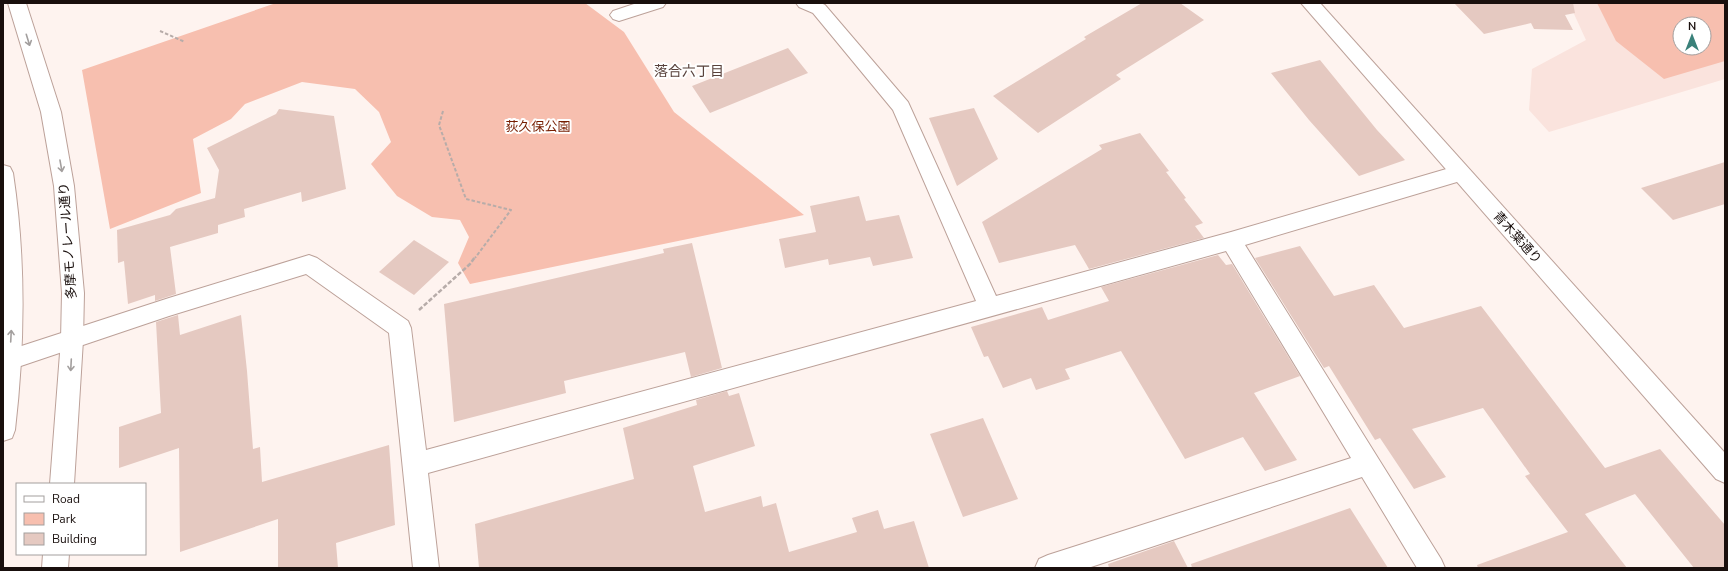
<svg xmlns="http://www.w3.org/2000/svg" width="1728" height="571" font-family="'Nunito Sans','Noto Sans JP',sans-serif">
<style>
.built{fill:#fae3dd;fill-rule:evenodd}
.green{fill:#f7bfaf;fill-rule:evenodd}
.building{fill:#e5c9c1}
.lines{fill:none;stroke-linecap:round;stroke-linejoin:round}
.minor-casing{stroke:#bca199;stroke-width:2}
.tertiary-casing{stroke:#bca199;stroke-width:2}
.secondary-casing{stroke:#bca199;stroke-width:2}
.path-far1{stroke:#b7aca9;stroke-width:2;stroke-dasharray:3.5 2;stroke-linecap:butt}
.path{stroke:#b7aca9;stroke-width:2.5;stroke-dasharray:4.5 2;stroke-linecap:butt}
.minor{fill:#fff;fill-rule:evenodd}
.tertiary{fill:#fff;fill-rule:evenodd}
.secondary{fill:#fff;fill-rule:evenodd}
.oneway{stroke:#a39f9e}
.labels{text-anchor:middle;stroke-width:4;stroke-linejoin:round;paint-order:stroke}
.park-label{font-size:13px;fill:#761d00;stroke:#fff}
.street-label{font-size:13px;fill:#190f0d;stroke:#fff}
.neighbourhood-label{font-size:14px;fill:#59423c;stroke:#fff}
</style>
<rect width="100%" height="100%" fill="#fef3ef"/>
<path class="built" d="M1569,3H1725V79L1549,132L1529,110L1532,69L1586,40ZM1680,24H1704V48H1680Z"/>
<path class="green" d="M276,3H585L624,32L674,112L804,215L470,284L458,263L469,237L460,220L432,217L397,196L371,164L391,142L379,112L355,89L302,82L245,104L231,119L193,139L201,193L110,229L82,70Z
M1597,3H1725V61L1664,79L1616,41ZM1680,24H1704V48H1680Z"/>
<path class="building" d="M1142,3H1180L1204,20L1116,75L1121,79L1038,133L993,96L1086,39L1084,37Z
M1454,3H1573L1575,13L1565,15L1573,30L1534,29L1531,23L1484,34Z
M788,48L808,73L710,113L692,86Z
M1320,60L1377,130L1405,160L1359,176L1309,120L1271,73Z
M974,108L998,159L957,186L929,118Z
M279,109L334,116L346,189L302,202L301,192L244,209L245,217L218,225V233L170,247L176,294L155,301V295L128,304L124,261L118,263L117,230L170,215L176,209L215,198L219,170L207,148L276,114Z
M1140,133L1169,171L1166,172L1186,198L1184,199L1203,223L1195,226L1204,238L1089,269L1075,245L999,263L982,222L1102,149L1099,145Z
M1725,162V204L1673,220L1641,188Z
M859,196L866,221L899,215L913,258L873,266L870,257L829,265L828,259L785,268L779,239L816,232L810,206Z
M414,240L449,262L414,295L379,272Z
M692,243L722,368L691,377L685,352L564,381L566,393L454,422L444,304L664,253L663,249Z
M1300,246L1334,296L1374,285L1404,328L1481,306L1605,468L1660,449L1725,525V568H1694L1635,494L1585,514L1627,568H1478L1477,565L1568,532L1525,476L1530,474L1483,408L1412,429L1446,477L1414,489L1380,438L1375,440L1329,366L1324,368L1255,258Z
M1218,255L1226,265L1232,264L1300,376L1254,393L1297,460L1265,471L1243,437L1185,459L1121,351L1065,369L1070,379L1036,390L1031,378L1003,388L988,356L984,357L971,327L1042,307L1048,320L1109,301L1101,287Z
M178,315L180,335L241,315L247,371L253,449L260,447L262,482L389,445L395,525L336,543L338,568H278V519L180,552L179,448L119,468V427L161,413L156,322Z
M727,391L729,396L739,393L755,446L693,466L705,512L761,496L763,507L776,503L789,552L857,532L852,518L878,510L884,529L914,521L929,568H479L475,524L634,479L623,428L697,405L696,400Z
M983,418L1018,499L963,517L930,434Z
M1350,508L1388,568H1192L1191,564Z
M1174,541L1188,568H1109L1108,564Z"/>
<g class="lines">
<defs>
<path id="minor" d="M637,3H666L663,7L619,21L613,19L610,15L613,11Z
M796,3H821L825,5L908,102L996,296L1231,232L1460,165L1467,167L1470,173L1467,179L1245,245L1441,559L1445,568H1417L1362,477L1088,568H1035L1039,559L1048,555L1351,458L1226,251L428,473L439,568H413L389,333L306,274L169,316L3,372V352L169,298L309,255L317,258L408,321L411,328L426,450L976,301L893,110L813,13L799,7Z"/>
<path id="tertiary" d="M1301,3H1320L1725,453V483L1716,479Z"/>
<path id="secondary" d="M8,3H26L61,112L74,186L84,293L83,340L74,484H50L61,340L62,293L54,186L41,112Z
M3,165L10,167L13,173C26,259 25,344 15,430L12,438L3,441Z
M43,554H69L68,568H42Z"/>
</defs>
<use href="#minor" class="minor-casing"/>
<use href="#tertiary" class="tertiary-casing"/>
<use href="#secondary" class="secondary-casing"/>
<path class="path-far1" d="M160,31L185,42
M443,111L439,125L466,199L511,210L475,258"/>
<path class="path" d="M419,310L470,264L475,257"/>
<use href="#minor" class="minor"/>
<use href="#tertiary" class="tertiary"/>
<use href="#secondary" class="secondary"/>
</g>
<defs><path id="oneway-shaft" d="M-6 0H5M1.5-3L5.5 0L1.5 3" fill="none" stroke-width="1.6" stroke-linecap="round" stroke-linejoin="round"/></defs>
<g class="oneway">
<use href="#oneway-shaft" transform="translate(28 40) rotate(73)"/>
<use href="#oneway-shaft" transform="translate(61 166) rotate(80)"/>
<use href="#oneway-shaft" transform="translate(11 336) rotate(-87)"/>
<use href="#oneway-shaft" transform="translate(71 365) rotate(93)"/>
</g>
<g class="labels">
<g class="park-label">
<text x="538" y="131">荻久保公園</text>
</g>
<g class="street-label">
<text transform="translate(1518 237) rotate(48)" y="5">青木葉通り</text>
<text transform="translate(67 241) rotate(-94)" y="5">多摩モノレール通り</text>
</g>
<g class="neighbourhood-label">
<text x="689" y="76">落合六丁目</text>
</g>
</g>
<rect width="1728" height="571" fill="none" stroke="#190f0d" stroke-width="8"/>
<rect x="16" y="483" width="130" height="72" fill="#ffffff" stroke="#a39f9e"/>
<rect x="24" y="496" width="20" height="6" fill="#ffffff" stroke="#a39f9e"/>
<text x="52" y="503" font-size="12" fill="#190f0d">Road</text>
<rect x="24" y="513" width="20" height="12" fill="#f7bfaf" stroke="#a39f9e"/>
<text x="52" y="523" font-size="12" fill="#190f0d">Park</text>
<rect x="24" y="533" width="20" height="12" fill="#e5c9c1" stroke="#a39f9e"/>
<text x="52" y="543" font-size="12" fill="#190f0d">Building</text>
<g transform="translate(1692 36)"><circle r="19" fill="#ffffff" stroke="#a39f9e"/>
<path d="M0-3L7 15L0 10L-7 15Z" fill="#3a817a"/>
<text y="-6" font-size="11" font-weight="bold" text-anchor="middle" fill="#190f0d">N</text>
</g>
</svg>
